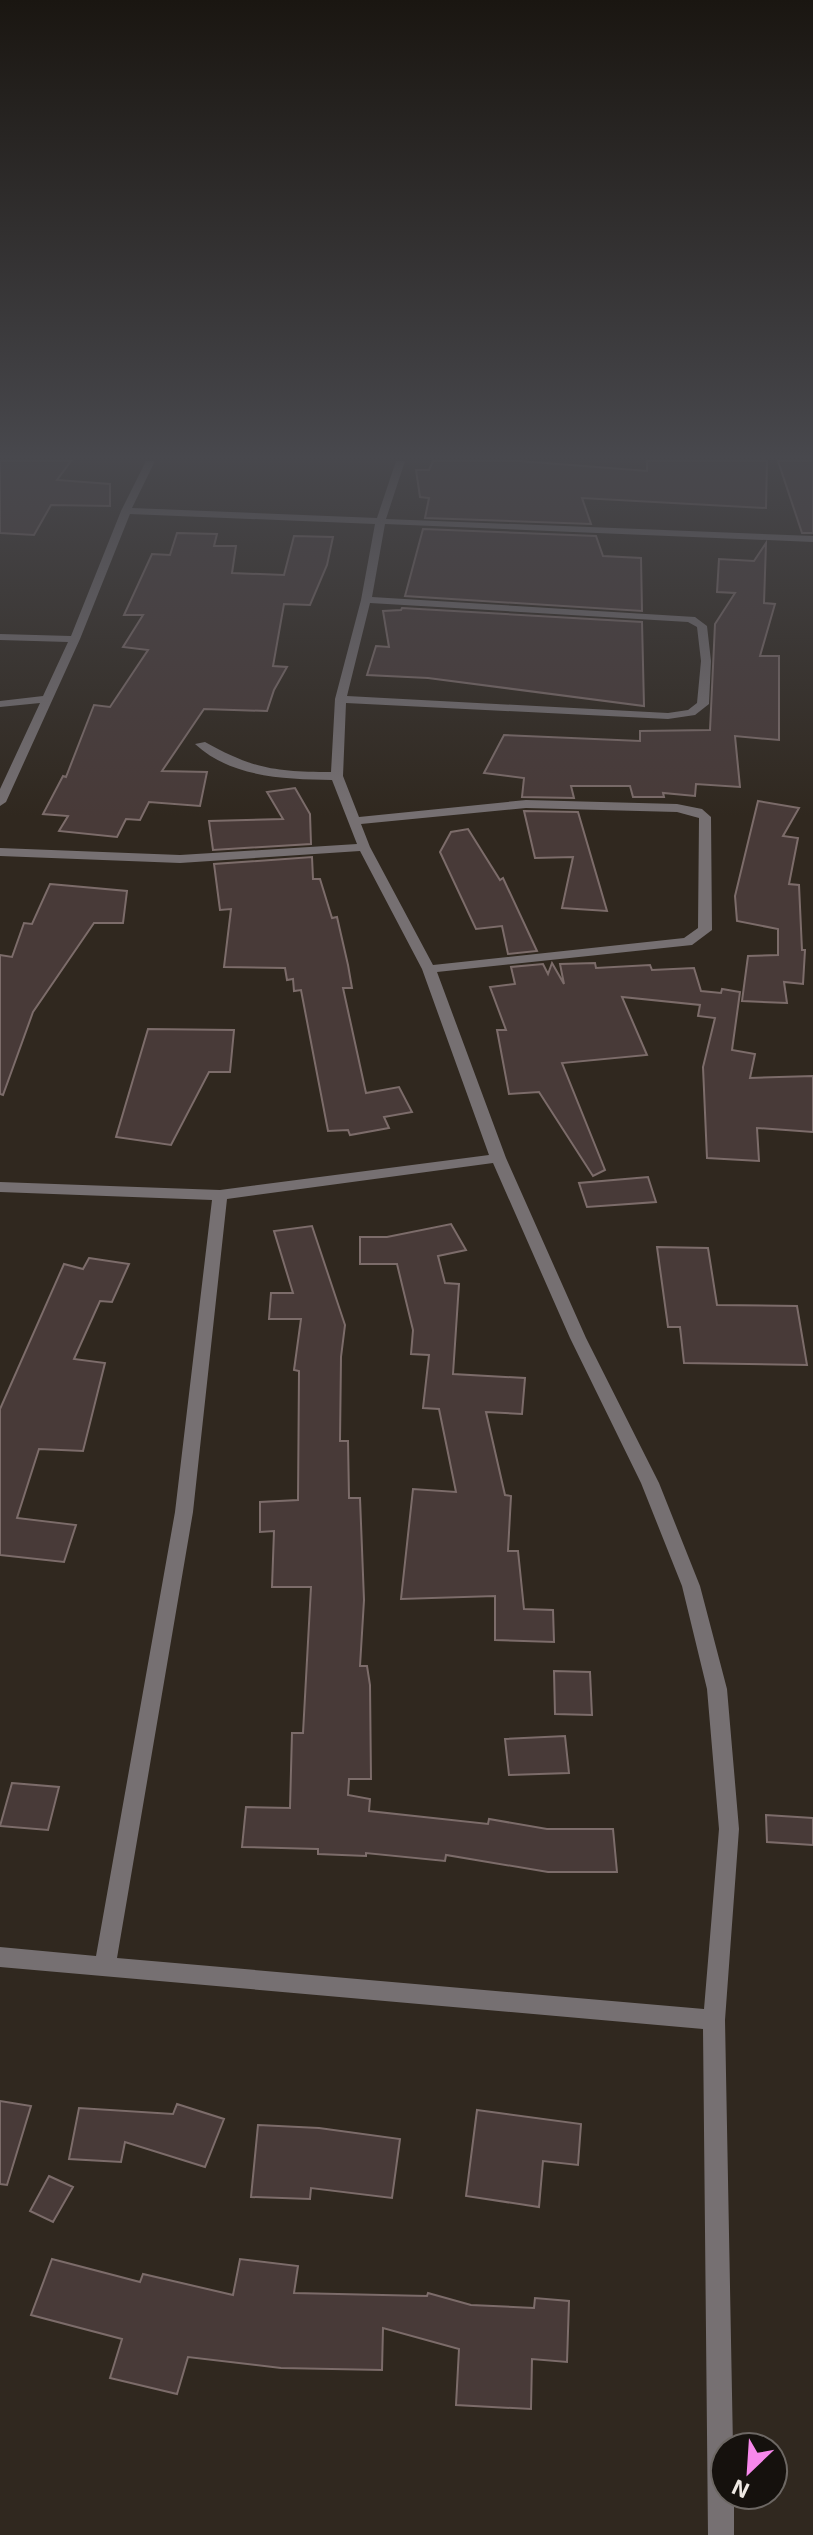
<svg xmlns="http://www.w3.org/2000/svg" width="813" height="2535" font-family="'Exo 2',sans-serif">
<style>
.building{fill:#483a38;stroke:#7c6c6a;stroke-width:2}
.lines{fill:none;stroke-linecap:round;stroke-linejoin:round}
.minor{fill:#767072;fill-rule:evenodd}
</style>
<rect width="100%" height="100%" fill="#30281f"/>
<path class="building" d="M0,461H71L57,480L110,484V506L51,505L34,535L0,533Z
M433,461H520L647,471V461H767L766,508L582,498L591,524L425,518L429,498L420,497L416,470H429Z
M778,461H813V533H802Z
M423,529L596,536L603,556L641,558L642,611L405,596Z
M177,533L217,534L214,546H236L232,573L284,575L294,536L333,537L327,565L310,605L284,604L273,666L287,667L274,690L267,711L204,709L162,771L207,772L200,806L149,802L140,820L126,819L117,837L59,831L68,816L43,814L63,776L66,777L94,705L110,707L148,650L123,647L143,615H124L152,554L170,555Z
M766,543L764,603L775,604L760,656H779V740L735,736L740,787L696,784L695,796L663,793L664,797H633L630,786H571L574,798L522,797L524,778L484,773L504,735L640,741V731L710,730L715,624L735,593L717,592L719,559L754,561Z
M402,608L642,622L644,706L428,678L367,675L376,646L389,647L383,611L401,610Z
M295,788L310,814L311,844L213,850L209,821L283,819L267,792Z
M758,801L799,808L783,836L798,838L789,884L799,885L802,950H805L803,984L784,982L787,1003L742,1001L748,956L778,955V929L737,921L735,896Z
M524,811L578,812L607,911L562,908L573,857L535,858Z
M468,829L500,880L503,878L537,951L508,954L502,926L476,929L440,852L451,832Z
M312,857L313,879H320L332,918L337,917L348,965L352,988H343L366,1093L399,1087L412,1112L384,1117L389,1128L350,1135L348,1130L328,1131L301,990L294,991L293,979L287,980L285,968L224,967L231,909L220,910L214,864Z
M50,884L127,891L123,923H94L33,1012L3,1095L0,1094V955L12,957L24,923L32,924Z
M552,963L564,984L560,964L595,963L596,968L650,965L652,970L694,968L701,991L721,993L722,989L740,992L732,1050L755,1054L750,1078L813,1076V1132L757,1128L759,1161L707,1158L703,1067L715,1018L698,1016L700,1005L622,997L647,1055L562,1063L605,1170L593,1176L539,1092L509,1094L497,1030H506L490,987L515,984L511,967L543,964L548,974Z
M148,1029L234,1030L230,1072H209L171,1145L116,1137Z
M648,1177L656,1202L587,1207L579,1183Z
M451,1224L466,1250L438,1256L445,1283L459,1284L453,1374L525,1378L522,1414L486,1412L505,1495L511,1496L508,1551H518L524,1609L553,1610L554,1642L495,1640V1596L401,1599L413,1489L456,1492L439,1409L423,1408L429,1355L411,1354L413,1330L397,1264H360V1237H387Z
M312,1226L345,1325L341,1357L340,1441H348L349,1498H360L364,1600L360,1666H367L370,1685L371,1779H349L348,1795L370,1799L369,1811L488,1824L489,1819L547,1829H613L617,1872H548L446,1855L445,1861L366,1853V1856L318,1854V1849L242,1847L246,1807L290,1808L292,1733H303L311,1587H272L274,1531L260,1532V1502L298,1500L299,1371L294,1370L301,1319H269L271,1293H293L274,1231Z
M657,1247L708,1248L717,1305L797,1306L807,1365L684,1363L680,1327H668Z
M89,1258L129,1264L112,1302L100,1301L74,1359L105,1363L83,1451L39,1449L17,1518L76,1525L64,1562L0,1555V1409L64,1264L83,1269Z
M554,1671L590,1672L592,1715L555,1714Z
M565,1736L569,1773L509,1775L505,1739Z
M12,1783L59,1787L48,1830L0,1826Z
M766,1815L813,1818V1845L767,1842Z
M0,2101L31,2106L7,2185L0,2184Z
M177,2104L224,2119L205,2167L125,2142L121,2162L69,2159L79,2108L173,2114Z
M477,2110L581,2124L578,2165L543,2161L539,2207L466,2196Z
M258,2125L319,2128L400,2139L392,2198L311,2188L310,2199L251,2197Z
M49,2176L73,2187L53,2222L30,2211Z
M52,2259L140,2282L143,2274L233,2295L240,2259L298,2266L294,2293L427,2296L428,2293L471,2305L534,2308L535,2298L569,2301L567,2362L532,2359L531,2409L456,2405L459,2349L383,2328L382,2370L281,2368L188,2357L177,2394L110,2378L122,2339L31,2315Z"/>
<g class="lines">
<path class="minor" d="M146,461H155L132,508L377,518L396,461H405L386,519L813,536V542L385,524L372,597L695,617L707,626L711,661L709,704L695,715L668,719L346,703L343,776L359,817L526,800L677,804L702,809L711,817L712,930L692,945L437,972L506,1158L586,1338L659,1483L700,1586L727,1689L739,1829L725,2020L733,2447H725V2495H734V2535H708L703,2029L0,1967V1947L96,1956L175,1512L212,1200L0,1192V1182L220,1190L489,1155L422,969L360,851L180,863L0,856V848L180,855L357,844L332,780C285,779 232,778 195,744L205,742C253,769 277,772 331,772L335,699L361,600L375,524L130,514L80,639L6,802L0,806V789L40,703L0,707V701L43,696L68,642L0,640V634L71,636L121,511ZM370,603L688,622L697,627L701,661L697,703L688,710L668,713L347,696ZM526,808L677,812L699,818L698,928L684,938L433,965L370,847L361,824ZM493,1163L570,1338L641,1483L682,1586L707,1689L719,1829L704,2009L117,1958L193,1512L227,1199Z"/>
</g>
<linearGradient id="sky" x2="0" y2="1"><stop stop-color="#1a1611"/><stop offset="0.56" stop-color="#48484d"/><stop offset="1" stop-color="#48484d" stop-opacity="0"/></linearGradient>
<rect width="813" height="816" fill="url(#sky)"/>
<g transform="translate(749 2471) rotate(205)"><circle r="38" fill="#15110d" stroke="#6c6763" stroke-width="2"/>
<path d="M0-6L14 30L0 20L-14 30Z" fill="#f788eb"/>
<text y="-12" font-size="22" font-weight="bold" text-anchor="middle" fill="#efe9e3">N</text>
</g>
</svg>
